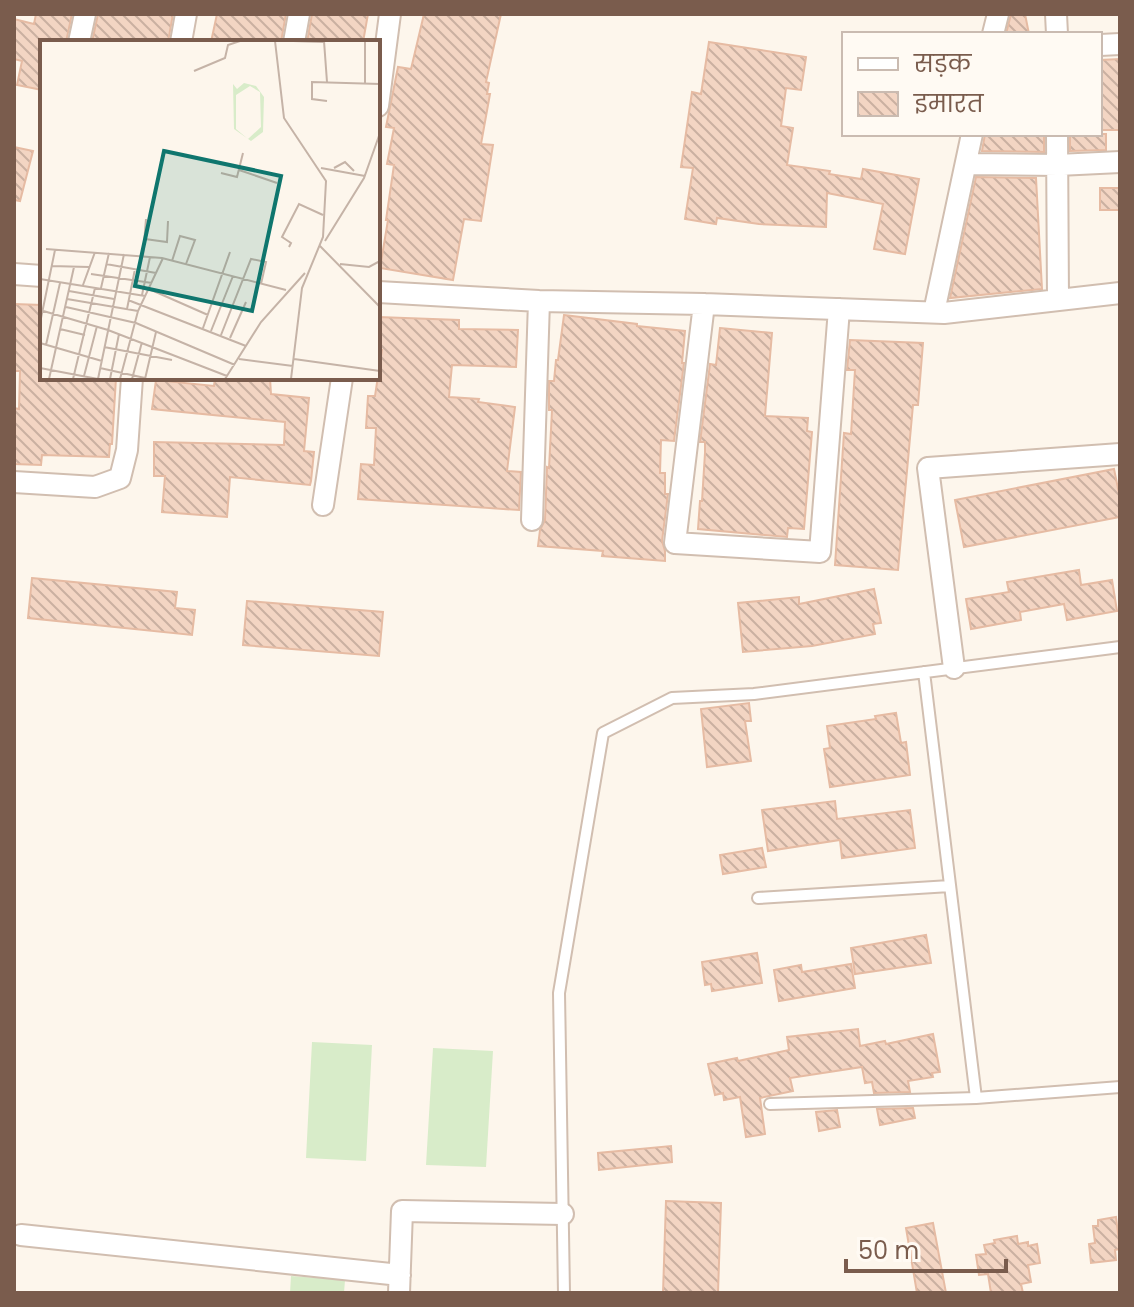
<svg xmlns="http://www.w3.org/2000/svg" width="1134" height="1307" font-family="Poppins,'Noto Sans Devanagari',sans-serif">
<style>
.grass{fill:#d8ecc9}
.building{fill:url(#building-back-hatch);stroke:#e6bba3;stroke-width:2}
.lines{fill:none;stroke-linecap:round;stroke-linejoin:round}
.lane-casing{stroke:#d1beb0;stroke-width:14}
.street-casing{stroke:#d1beb0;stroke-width:24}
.lane{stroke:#fff;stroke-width:10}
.street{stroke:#fff;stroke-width:20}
.inset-road{fill:none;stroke:#c5b3a7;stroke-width:2}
.view{fill:#0f766e;fill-opacity:0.15;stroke:#0f766e;stroke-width:4}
.inset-edge{fill:none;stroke:#7a5c4d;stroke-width:4}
</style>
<defs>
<pattern id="building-back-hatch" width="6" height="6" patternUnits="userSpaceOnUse" patternTransform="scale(2)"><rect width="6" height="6" fill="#f3d5c3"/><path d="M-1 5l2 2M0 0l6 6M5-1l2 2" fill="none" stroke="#cab0a1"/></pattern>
</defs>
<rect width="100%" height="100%" fill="#fdf6ec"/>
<path class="grass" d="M312,1042L372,1045L366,1161L306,1158Z
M433,1048L493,1051L486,1167L426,1165Z
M291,1276L345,1280L344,1293H290Z"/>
<path class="building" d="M36,14H72L66,42H42V90L17,85L22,61L14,59V19L34,24Z
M98,14H173L168,42H92Z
M217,14H286L281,42H211Z
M312,14H368L363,42H307Z
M424,14H501L486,82L489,83L487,94H490L481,144L493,145L481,221L464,219L453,280L380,268L388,220H386L394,165L387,164L394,128L386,127L398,67L411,69Z
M1011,14H1025L1029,34H1006Z
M709,42L806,57L801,90L786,88L781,126L793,128L787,165L830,171L829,174L861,179L863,169L919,179L905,254L874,249L883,204L827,193L826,227L759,224L717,218L716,224L685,219L693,168L681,167L692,92L701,94Z
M1120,59V130H1100V60Z
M985,134H1044V152L982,151Z
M1070,134H1106V150L1070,151Z
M14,147L33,151L20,201L14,200Z
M976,177L1036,178L1042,289L950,298Z
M1100,188H1120V210H1100Z
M14,304L42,305V378H116L112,444H110L109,457L42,455L41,465L14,464V408L19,409L20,371H14Z
M564,315L637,324V326L685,331L682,363H684L674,441L661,440L660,473H665V494H668L662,541L665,551V561L602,556L603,551L538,546L540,530L545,520L547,467L549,468L552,410H549V381H554L556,360H558Z
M378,317L459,320V329L518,330L516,367L452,365L449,397L479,399L478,402L515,407L507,471L521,472L519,510L358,499L361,464L374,465L376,428H366L368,396H375L382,350H378Z
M720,328L772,333L765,416L808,418L807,431L812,432L804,529L788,528L787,537L698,529L700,501H702L705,453V442H700L710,364L716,365Z
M850,340L923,343L918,405H913L898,570L835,565L844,433L851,434L855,370H847Z
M215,378H270L271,394L309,398L304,451L314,452L311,481L310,485L230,477L227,517L162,512L165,476H154V442L284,445L285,422L152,409L156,380L214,386Z
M1114,469L1120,498V517L964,547L955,500Z
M1079,570L1081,585L1112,580L1117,611L1067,620L1064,604L1020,612L1021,620L971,629L966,599L1009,592L1007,582Z
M32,578L177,592L175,608L195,610L192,635L28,618Z
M874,589L881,623L873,624L875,634L812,646L743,652L738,603L799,597V604Z
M247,601L383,612L379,656L243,645Z
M749,703L751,721H745L751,761L707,767L701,709Z
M896,713L901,743L906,742L910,775L830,787L824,749L830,748L827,726L876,719L875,716Z
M835,801L837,819L910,810L915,848L842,858L840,840L768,851L762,810Z
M762,848L766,867L723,874L720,855Z
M926,935L931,963L855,974L851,948Z
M757,953L762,983L712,991L711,984L705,985L702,962Z
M851,964L855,988L779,1001L774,970L801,965L802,972Z
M858,1029L860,1046L885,1041L886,1044L933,1034L940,1072L932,1073L933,1077L908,1081L910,1092L874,1093L872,1082L865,1083L862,1067L790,1078L793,1091L760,1098L765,1134L746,1137L740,1097L724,1100L723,1093L715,1095L708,1064L737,1058L738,1061L789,1050L787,1037Z
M913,1108L915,1118L880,1125L877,1109Z
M837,1110L840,1127L819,1131L816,1112Z
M671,1146L672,1162L599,1170L598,1153Z
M666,1201L721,1203L718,1293H663Z
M1116,1217L1120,1249L1115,1250L1116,1260L1091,1263L1089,1244L1095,1243L1093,1226H1098V1220Z
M933,1223L946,1293H917L906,1228Z
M1017,1236L1018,1244L1028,1242V1246L1037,1244L1040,1263L1028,1265L1031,1282L1021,1284L1023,1293H991L988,1274L979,1275L976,1255L986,1254L984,1245L995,1243L994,1240Z"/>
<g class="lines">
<defs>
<path id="lane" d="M924,672L976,1098L1120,1087
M758,898L950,886
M770,1104L976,1098
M564,1293L559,993L603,733L672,698L754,694L1120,647"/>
<path id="street" d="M1056,14L1057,34
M993,34L998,14
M79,42L85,14
M181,42L186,14
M294,42L299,14
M1100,45L1120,44
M378,106L390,14
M1057,134L1058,300
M966,164L1058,165L1120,162
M14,274L42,276
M378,292L539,301L704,304L944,313L1120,293
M704,304L675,543L820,552L839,309
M934,312L972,134
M14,482L95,487L120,478L127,450L132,378
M323,505L342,378
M532,520L539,301
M954,668L928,468L1120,454
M21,1235L400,1275
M399,1293L402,1211L563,1214"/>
</defs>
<use href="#lane" class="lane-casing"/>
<use href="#street" class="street-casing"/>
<use href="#lane" class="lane"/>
<use href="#street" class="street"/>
</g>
<g transform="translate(40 40)">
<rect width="340" height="340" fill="#fdf6ec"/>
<path d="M204,43L216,46L224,57L223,92L211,101L194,89L193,44L197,49ZM210,46L220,52L221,87L208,99L196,89V55Z" fill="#d8ecc9" fill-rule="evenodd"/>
<path class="inset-road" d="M235,1L244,78L286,141L283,197L262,248L251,339M253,1L284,2M284,1L287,42M325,1V44M154,31L185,18L188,5L200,1M287,61L272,59V42L340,44M281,128L325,136M294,128L305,122L314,131M199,130L237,143M181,133L197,137L203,113M105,199L127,202L128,181M285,201L324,138L340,93M279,205L340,267M249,207L251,203L242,197L259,164L283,175M6,209L122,218L246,250M103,216L106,179M132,221L140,196L155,200L146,224M66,224L116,233M300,224L329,227L340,221M11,226L49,227M51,234L112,243M0,239L105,256M43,245L55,212M61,248L69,213M109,249L168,275M29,251L74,259M102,255L110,217M27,259L98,271M88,260L206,306M26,267L96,283L195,325M87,269L95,229M0,270L68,290L187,336M0,283L15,210M163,288L190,212M20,289L45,295M171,291L193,236M181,295L211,219L226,222L221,244M190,298L206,262M0,303L62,321M6,305L20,243M64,307L132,320M199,319L253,326M254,319L340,331M0,328L58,339M60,328L105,338M44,336L57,286M9,339L34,227M33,339L55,248M58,339L84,214M70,339L79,294M80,339L98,271L123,218M92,339L102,302M105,339L116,292M185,339L221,282L265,233"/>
<path class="view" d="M124,111L241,136L212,271L95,246Z"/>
<rect width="340" height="340" class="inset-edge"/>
</g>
<rect width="1134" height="1307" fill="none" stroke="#7a5c4d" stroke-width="32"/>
<rect x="842" y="32" width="260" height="104" fill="#fffaf3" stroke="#cabbb1" stroke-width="2"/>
<rect x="858" y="58" width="40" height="12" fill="#ffffff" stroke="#cabbb1" stroke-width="2"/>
<text x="914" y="72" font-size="24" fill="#7a5c4d">सड़क</text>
<rect x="858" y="92" width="40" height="24" fill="url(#building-back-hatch)" stroke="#cabbb1" stroke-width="2"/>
<text x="914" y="112" font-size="24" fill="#7a5c4d">इमारत</text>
<path d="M846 1259v12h160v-12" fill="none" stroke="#7a5c4d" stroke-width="4"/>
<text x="858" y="1259" font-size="24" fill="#7a5c4d" stroke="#fffaf3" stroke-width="6" paint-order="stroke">50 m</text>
</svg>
